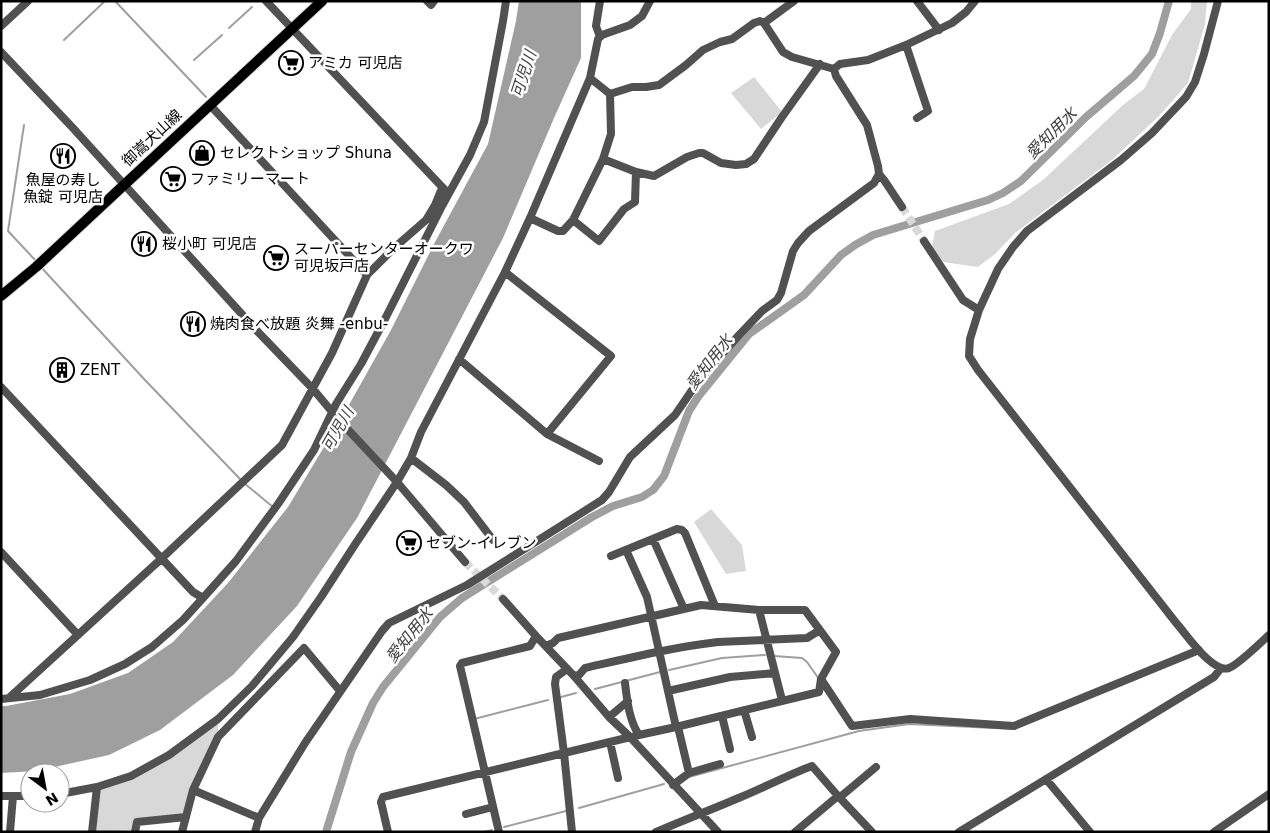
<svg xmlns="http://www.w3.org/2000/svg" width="1270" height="833" font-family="'DejaVu Sans','Noto Sans JP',sans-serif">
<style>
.green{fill:#d8d8d8}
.water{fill:#9f9f9f}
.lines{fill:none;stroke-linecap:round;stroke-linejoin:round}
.stream{stroke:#9f9f9f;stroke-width:2}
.canal{stroke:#9f9f9f;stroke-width:8}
.minor-tunnel{stroke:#d9d9d9;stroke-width:8;stroke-dasharray:8 4;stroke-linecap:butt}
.major-casing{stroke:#dbdbdb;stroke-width:12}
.minor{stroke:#515151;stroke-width:8}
.major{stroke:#000;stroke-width:10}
.labels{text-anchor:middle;stroke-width:5;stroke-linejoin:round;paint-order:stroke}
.poi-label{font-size:15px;fill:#000;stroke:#fff;text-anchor:start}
.street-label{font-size:15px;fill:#000;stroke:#fff}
.water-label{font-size:16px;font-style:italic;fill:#404040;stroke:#fff}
</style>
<rect width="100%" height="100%" fill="#fff"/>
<path class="green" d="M1191,1H1207L1205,24L1188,83L1159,116L1112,160L1015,233L995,254L978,267L943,262L932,247L935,231L1009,204L1043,180L1124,104L1144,89L1172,35L1191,9Z
M754,77L782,112L761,129L731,93Z
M711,509L742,545L746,571L726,574L694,522Z
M218,719V737L186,817L137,822L135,830L92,832L97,787L131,776Z"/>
<path class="water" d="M519,1H581V58L554,118L503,238L357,518L297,606L233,675L160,730L109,755L36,771L1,773V706H6L70,694L128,673L173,642L228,583L288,507L345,412L391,330L434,244L488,144L516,21Z"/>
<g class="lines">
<path class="stream" d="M115,1L206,97
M229,28L252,7
M64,40L105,1
M194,60L222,35
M24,125L8,231L36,261
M40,266L144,379L241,480
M244,483L273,507
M774,656L802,658L807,662L819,679
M669,670L722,658L765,655
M595,689L660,672
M561,697L576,693
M474,719L548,700
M689,777L859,731L909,724L1015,729
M579,808L664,784
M504,827L566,811
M484,832L492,830"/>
<path class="canal" d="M326,832L351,752L373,703L383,687L440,617L462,598L592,517L613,506L642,497L653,490L664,476L689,411L698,397L749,334L804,295L841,255L855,245L873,235L988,200L1003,193L1021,181L1086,117L1134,76L1152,54L1160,33L1169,1"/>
<path class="minor-tunnel" d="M902,207L924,241
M465,562L503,599"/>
<defs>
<path id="major" d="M1,296L36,267L124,185L322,1"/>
</defs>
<use href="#major" class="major-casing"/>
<path class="minor" d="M266,1L445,190
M427,1L431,5L434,1
M600,1L596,26L600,37
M917,1L939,30
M1218,1L1204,54L1195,82L1186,97L1152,133L1121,160L1027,231L1013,247L998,269L979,310L970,339L969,356L978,370L1177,624C1187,635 1213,674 1229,668C1239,664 1260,643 1269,635
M764,23L794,1
M1,26L28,1
M906,45L928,111L917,118
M1,52L72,127L259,333L313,389L338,419L397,482L465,562
M610,94L632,87H646L659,85L686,65L703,50L720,42L732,39L754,23L760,21L764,23L783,52L792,57L834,69
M210,105L367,275
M603,159L636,172L654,176L687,157L699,153H703L721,163L736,165L746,164L754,159L782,117L820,64
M879,174L884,180L902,207
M530,218L558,231H563L573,220L603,159L611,134L610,94L590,78
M573,220L599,241L624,209L635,202L636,172
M924,241L963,300L979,310
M459,359L547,434L611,356L505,272
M1,387L193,592L203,598
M547,434L599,461
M411,458L421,432L505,272L530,218L590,78L598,39L602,35L630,25L642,16L650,1
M653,539L684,609
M626,550L647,597L676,727
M1,552L78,635
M611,556L677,529L682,530L685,533L715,606
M503,599L536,636L574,676L609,717L630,737L718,832
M759,610L782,700
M546,646L553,643L558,638L701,605L759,610H805L836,652L821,679L819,692L676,727L639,735L564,753L555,684L556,677L567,669
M574,676L579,675L585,668C629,658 674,647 718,642L807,638L820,630
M821,679L852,726L910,719L1014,726L1199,650
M625,683C627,700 629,720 639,735
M668,691L730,677L775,673
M10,697L161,559L282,445L332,353L367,275L394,248L426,220L435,205L442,188
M1,699L40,695L90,680L125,664L152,647L183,620L203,598L236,561L278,504L314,450L336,404L361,364L385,319L442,206L470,155L484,122L503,21L506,1
M744,710L752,737
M722,716L730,749
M609,717L628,701
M678,727L689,773
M610,742L618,778
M1046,779L1090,832
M673,785L689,773L720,764
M193,790L259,818
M60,794L97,787L131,776L169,755L218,719L252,686L293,637L321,597L354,546L397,482L411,458L446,485L464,502L493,540
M1,796H30
M839,798L876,767
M466,814L493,807
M10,832L13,796
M92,832L97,787
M135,832L137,822L186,817
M182,832L193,790L218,737L304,648L340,691
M255,832L259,818L305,743L382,631L389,623L467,585L602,500L609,492L630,457L675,415L699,380L740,334L762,311L777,300L781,293L793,251L798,243L809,231L874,183L879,174L878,166L867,125L836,76L834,69L840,64L868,60L906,45L952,23L966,12L975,1
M388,832L381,802L383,797L564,753L572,832
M499,832L460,666L462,663L530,646L536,636
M656,832C684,820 713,809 741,797C765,787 788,775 812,766L838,796L872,832
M795,832L838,796
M959,832L1214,677L1221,668
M1214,832L1269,794"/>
<use href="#major" class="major"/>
</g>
<defs>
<symbol id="supermarket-ring" viewBox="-11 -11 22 22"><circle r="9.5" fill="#fff" stroke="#000" stroke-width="1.5"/><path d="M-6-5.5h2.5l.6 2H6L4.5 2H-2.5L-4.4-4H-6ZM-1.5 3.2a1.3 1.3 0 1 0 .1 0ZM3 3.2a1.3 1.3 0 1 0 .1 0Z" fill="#000"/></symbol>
<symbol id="shop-ring" viewBox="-11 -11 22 22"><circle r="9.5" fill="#fff" stroke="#000" stroke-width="1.5"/><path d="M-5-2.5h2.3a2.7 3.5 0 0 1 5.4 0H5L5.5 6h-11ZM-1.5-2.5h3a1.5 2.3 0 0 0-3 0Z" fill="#000"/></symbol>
<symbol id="restaurant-ring" viewBox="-11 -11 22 22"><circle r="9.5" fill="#fff" stroke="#000" stroke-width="1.5"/><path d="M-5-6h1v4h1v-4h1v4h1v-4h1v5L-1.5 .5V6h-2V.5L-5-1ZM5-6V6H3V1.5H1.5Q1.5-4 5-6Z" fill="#000"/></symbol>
<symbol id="building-ring" viewBox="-11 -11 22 22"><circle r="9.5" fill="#fff" stroke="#000" stroke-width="1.5"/><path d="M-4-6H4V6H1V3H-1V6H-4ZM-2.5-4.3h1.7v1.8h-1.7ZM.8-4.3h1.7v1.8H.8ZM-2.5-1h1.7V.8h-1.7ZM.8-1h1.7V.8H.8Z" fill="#000"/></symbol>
</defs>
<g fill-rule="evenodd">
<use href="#supermarket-ring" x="277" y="49" width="28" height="28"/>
<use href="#shop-ring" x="188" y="139" width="28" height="28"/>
<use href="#restaurant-ring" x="49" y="142" width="28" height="28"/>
<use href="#supermarket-ring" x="159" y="165" width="28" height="28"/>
<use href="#restaurant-ring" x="130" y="230" width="28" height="28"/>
<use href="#supermarket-ring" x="262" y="244" width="28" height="28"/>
<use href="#restaurant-ring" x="179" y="310" width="28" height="28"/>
<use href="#building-ring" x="48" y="356" width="28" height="28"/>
<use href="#supermarket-ring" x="395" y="529" width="28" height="28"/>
</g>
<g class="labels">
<g class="poi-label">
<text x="308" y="68">アミカ 可児店</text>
<text x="220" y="158">セレクトショップ Shuna</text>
<text x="190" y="184">ファミリーマート</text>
<text x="63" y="185" text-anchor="middle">魚屋の寿し<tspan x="63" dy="17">魚錠 可児店</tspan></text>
<text x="162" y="249">桜小町 可児店</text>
<text x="294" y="254">スーパーセンターオークワ<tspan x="294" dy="17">可児坂戸店</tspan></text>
<text x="210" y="329">焼肉食べ放題 炎舞 ‐enbu‐</text>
<text x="80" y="375">ZENT</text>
<text x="426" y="548">セブン-イレブン</text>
</g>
<g class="street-label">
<text transform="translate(152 138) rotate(-43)" y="5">御嵩犬山線</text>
</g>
<g class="water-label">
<text transform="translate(523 74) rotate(-72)" y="6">可児川</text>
<text transform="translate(1051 133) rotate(-45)" y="6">愛知用水</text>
<text transform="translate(709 362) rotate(-52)" y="6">愛知用水</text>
<text transform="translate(337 429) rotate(-60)" y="6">可児川</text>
<text transform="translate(409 635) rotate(-51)" y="6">愛知用水</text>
</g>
</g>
<rect width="1270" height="833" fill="none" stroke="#000000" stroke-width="5"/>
<g transform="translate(45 788) rotate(148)"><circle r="24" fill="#ffffff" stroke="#999999"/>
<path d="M0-4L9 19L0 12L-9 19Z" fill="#000000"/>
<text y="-8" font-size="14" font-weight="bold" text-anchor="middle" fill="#000000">N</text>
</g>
</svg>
